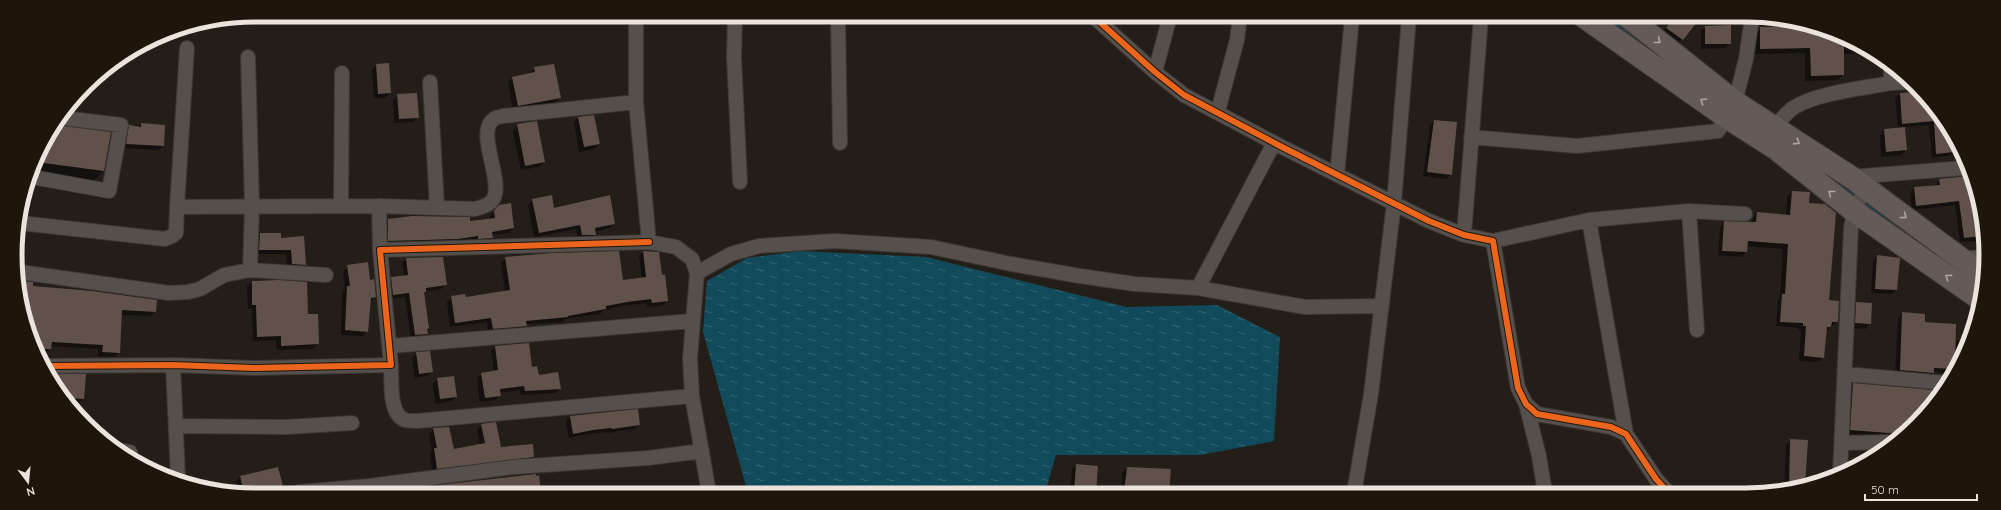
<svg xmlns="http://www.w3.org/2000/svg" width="2001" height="510" font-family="Quicksand,sans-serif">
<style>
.water{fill:url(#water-ripples)}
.shadow{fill:#0007}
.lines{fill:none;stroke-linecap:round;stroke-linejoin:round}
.canal{stroke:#114b5b;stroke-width:16}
.building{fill:#60524a}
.minor-casing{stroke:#3d3834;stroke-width:16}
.primary-casing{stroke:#3d3834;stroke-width:24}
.minor{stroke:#55504c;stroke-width:14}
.primary{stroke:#645a57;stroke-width:22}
.cycleway-casing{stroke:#1f150b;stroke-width:8}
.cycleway{stroke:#eb651d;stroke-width:6}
.oneway{stroke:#aea6a1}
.rim{fill:none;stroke:#ebe4dd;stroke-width:5}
</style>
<defs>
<pattern id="water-ripples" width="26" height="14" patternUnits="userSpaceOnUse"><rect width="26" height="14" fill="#114b5b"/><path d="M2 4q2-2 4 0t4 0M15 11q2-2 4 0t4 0" fill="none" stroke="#346572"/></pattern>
</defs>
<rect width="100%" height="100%" fill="#241e19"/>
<path class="water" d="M800,251L926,257L1127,307L1217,305L1280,337L1274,441L1200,455H1056L1045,493H748L703,332L707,281L747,258Z"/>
<path class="shadow" d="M1674,17H1699L1678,44L1662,33Z
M1706,27L1730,44L1725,48L1701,49V31Z
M1761,28L1808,27L1866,47L1872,52L1843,54V75L1838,80L1805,81V53L1755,54V34Z
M376,65L390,93L385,98H374L372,70Z
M535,68L559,98L555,103L513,110L508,82L513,77L530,74Z
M1918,92L1937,109L1959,154L1932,158L1929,125L1904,127L1906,150L1901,155L1881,157L1880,135L1884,130L1898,129L1895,99L1900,94Z
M398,95L418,117L413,122L394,123L393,100Z
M578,118L599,144L594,149L579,152L574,122Z
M1434,121L1451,174L1447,179L1423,176L1430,126Z
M141,124L163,146L158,150L122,148L125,131L130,126L138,127Z
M58,125L62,127L110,133L103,171L90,184L33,175L40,149Z
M518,125L544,162L539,167L521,170L513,132Z
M1970,177L1978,193L1981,241L1960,242L1955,205L1912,210L1910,192L1915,188L1935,186L1940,180Z
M1792,192L1808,204L1828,301L1837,322L1825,332L1824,357L1818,362L1799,361L1801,330H1798L1799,328L1776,326L1778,300L1780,297L1783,249L1747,246L1746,252L1741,257L1718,255L1720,227L1725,222L1752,223L1753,218L1758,213L1786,215L1787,197Z
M533,200L553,209L614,224L610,228L595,232V235L590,239L578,240L576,229L534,237L528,205Z
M500,206L513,228L509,233L492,235L487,242L384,245V225L388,220L469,222L490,219V216Z
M260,234L280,239L303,237L305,265L300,269H287L286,254H255V239Z
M643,252L661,276L667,301L663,305L647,307V303L621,306L604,310L600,314L565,319L563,322L526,324L521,330L488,333L487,322L450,327L447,302L452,297L465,298L505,292L501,263L506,258L623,281L642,278L639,256Z
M1878,256L1896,290L1892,294L1871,293L1873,261Z
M406,259L446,284L441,289L426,291L423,294L427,334L423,338L411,339L405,297L389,299L387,282L392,278L404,276L402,263Z
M348,266L369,281L375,297L370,302L367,331L363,336L341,335L342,292L345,289L343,271Z
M21,282L32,287L155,311L150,316L121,315L119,352L115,357L98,356V349L51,346L46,353H39L28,332Z
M252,282L307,315L318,344L313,349L277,350L276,340L253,341L252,309H248L247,286Z
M1857,303L1871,304L1870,324L1865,329L1851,328L1852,308Z
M1902,313L1954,341L1967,342L1961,361L1952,374L1934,372L1928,378L1895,375L1898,318Z
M495,347L531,368L538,377L560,388L555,393L521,395L520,390L499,393L500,396L495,400L480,402L477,378L482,374L494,372L491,351Z
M417,353L432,371L427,376L415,378L412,358Z
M51,375L83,399L79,403H66Z
M437,379L456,397L452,401L435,404L433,384Z
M1853,384L1916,425L1909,429H1900V434L1895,438L1846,434L1849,389Z
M570,417L639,425L635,429L607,433V432L588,434L569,438L566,421Z
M482,425L500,448L533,457L529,461L432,473L430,454L432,451L429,434L434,429L453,450L480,445L477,429Z
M1791,440L1805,476L1818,477V481L1784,491L1786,445Z
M1077,465L1095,493H1070L1072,469Z
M1127,468L1170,470L1168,493H1121L1122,473Z
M535,475L540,493H432L437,487Z
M241,477L282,486L277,490L265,493H239L236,481Z
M405,491V493H390Z"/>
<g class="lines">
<path class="canal" d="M1607,17L1666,60
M1819,171L1945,262"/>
</g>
<path class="building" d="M1674,17H1701L1683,40L1666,28Z
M1731,25V44H1705V26Z
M1760,27H1806L1844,40V75L1811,76L1810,48L1760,49Z
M389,63L391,93L378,94L376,64Z
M554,64L561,98L518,106L512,77L535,72L534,67Z
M1917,92L1937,109L1953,142L1954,152L1936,154L1934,121L1902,124L1900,93Z
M417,93L419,118L399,119L397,94Z
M594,115L600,144L584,147L578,117Z
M1434,120L1457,122L1452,175L1427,172Z
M537,121L545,162L525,166L517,124Z
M141,123L165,125L164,146L126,144L129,125L141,127Z
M58,125L111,132L104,171L36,162L40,149Z
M1905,127L1907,150L1886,152L1884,129Z
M1969,176L1976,189L1981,236L1964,238L1959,201L1916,206L1914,187L1940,185L1939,179Z
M1792,191L1810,192L1809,203L1825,204L1836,213L1829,300L1839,301L1838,322H1832L1831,327H1827L1824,358L1804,356L1806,326H1803V323L1780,322L1782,294H1785L1788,244L1748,241L1747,252L1722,251L1724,221L1756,222L1757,212L1790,215Z
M552,195L554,208L610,195L615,224L595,228L596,235H582L580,225L539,233L532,199Z
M511,203L514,228L492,232L493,238L478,239V236L458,239L388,241V219L412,216L470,217V221L495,218L494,211L499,205Z
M260,233H281V238L304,236L306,265L292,264L291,250H259Z
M619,251L623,280L646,277L643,251L659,252L662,275L665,274L668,301L652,303L651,299L627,302L606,306V309L568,316V317L526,321L527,326L493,329L491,318L455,323L451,296L465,294L466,297L510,290L505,257L552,253Z
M1877,255L1900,258L1897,290L1875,289Z
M443,257L447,285L426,288V292H424L429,328L427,329L428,334L415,335L409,293L393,295L391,277L408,275L406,258Z
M368,262L370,280L374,279L376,297L371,298L368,332L345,330L347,286H350L347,265Z
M279,280L307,282L308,314H318L319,344L281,346V336L257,337L256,305H252V281Z
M21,281L33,282V286L92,291L157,300L156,312L122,310L120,353L102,352L103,345L68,343L52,342L51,349H37L28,332Z
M1856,302L1872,303L1871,324L1855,323Z
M1902,312L1925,314V322L1956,324L1955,369L1934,368V373L1900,370Z
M529,343L532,367L537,366L539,375L558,372L561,389L525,391L524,386L500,389L501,396L485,398L481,373L498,370L495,346Z
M430,351L433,372L419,374L416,352Z
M50,374H86L84,399L67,398V394H61Z
M454,376L457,397L440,399L437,378Z
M1853,383L1933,390L1932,402L1916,425H1901V434L1850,430Z
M638,409L640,425L612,429L611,428L593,430L573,434L570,416Z
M496,422L501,447L533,444L534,457L437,469L434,448H437L433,428L449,427L454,449L485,443L481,424Z
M1790,439L1808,440L1805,485L1789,489Z
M1076,464L1098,466L1096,493H1074Z
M278,467L283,486L244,493L240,476Z
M1127,467L1171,469L1169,493H1124Z
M536,474V476L539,475L541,493H440L439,485Z"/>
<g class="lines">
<defs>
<path id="minor" d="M636,16V102L649,242L676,247L692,259L697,273L690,358L692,396L709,493
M735,16L734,57L740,182
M838,16L840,143
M1093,16L1155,72L1184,95L1282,147L1429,221L1464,235L1493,241L1518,388L1526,404L1537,414L1611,427L1626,434L1656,479L1669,493
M187,48L177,207L379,206
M248,57L252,206L250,270
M1891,69V83L1906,82
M1155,72L1170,16
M430,82L437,207
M1735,102L1746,59L1752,17
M1218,111L1237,40L1240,16
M1774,128C1780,121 1786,113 1793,108C1816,93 1864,88 1891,83
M1471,137L1577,146L1718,131L1726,117
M1337,175L1352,17
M32,177L109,191L121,125L63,118
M1851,177L1965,168
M341,206L342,73
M1689,211L1697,330
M1589,220L1626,434
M20,223L165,239L172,236L176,233L177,207
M1464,235L1481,17
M1493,241L1589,220L1689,211L1745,214
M380,250L379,206L475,209C481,207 488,206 492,201C506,184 474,131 494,119C496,117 500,117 503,116L636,102
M1960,259L1982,257
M20,272L169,293L188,292L200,289L224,275L250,270L326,275
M697,273L731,254L759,246L835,241L931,247L1011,264L1080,276L1135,284L1198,288L1305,307L1382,306
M1198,288L1274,143
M390,346L692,321
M173,365L178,477
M391,365C392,379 388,414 405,420C408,421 413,421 417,421L692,396
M46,366L173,365L254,368L391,365L380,250L649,242
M1845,374L1946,383
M1526,404L1539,456L1545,493
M176,426L286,427L352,423
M1842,443L1892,442
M122,451L130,452
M1840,474L1851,228L1855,208L1866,187
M299,492L369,486L514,467L648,458L702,451
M1354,493L1371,394L1394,203L1409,17"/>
<path id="primary" d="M1584,17L1726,117L1775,148L1854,211L1980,299
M1628,17L1735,102L1851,177L1983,275"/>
</defs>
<use href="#minor" class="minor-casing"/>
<use href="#primary" class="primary-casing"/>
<use href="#minor" class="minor"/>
<use href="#primary" class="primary"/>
<defs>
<path id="cycleway" d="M1093,16L1155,72L1184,95L1282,147L1429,221L1464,235L1493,241L1518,388L1526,404L1537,414L1611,427L1626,434L1656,479L1669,493
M46,366L173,365L254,368L391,365L380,250L649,242"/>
</defs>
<use href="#cycleway" class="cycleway-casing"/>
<use href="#cycleway" class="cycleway"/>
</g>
<defs><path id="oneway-chevron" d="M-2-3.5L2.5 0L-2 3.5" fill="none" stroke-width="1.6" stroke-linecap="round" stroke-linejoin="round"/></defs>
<g class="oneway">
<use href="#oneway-chevron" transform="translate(1658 41) rotate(38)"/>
<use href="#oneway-chevron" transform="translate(1703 101) rotate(-145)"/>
<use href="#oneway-chevron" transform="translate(1797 142) rotate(32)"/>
<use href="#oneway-chevron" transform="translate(1831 193) rotate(-142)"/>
<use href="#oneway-chevron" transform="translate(1904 216) rotate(37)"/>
<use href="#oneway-chevron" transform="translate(1948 277) rotate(-144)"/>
</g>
<path d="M0 0H2001V510H0ZM255 22H1746A233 233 0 0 1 1979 255V255A233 233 0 0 1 1746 488H255A233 233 0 0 1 22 255V255A233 233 0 0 1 255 22Z" fill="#1f150b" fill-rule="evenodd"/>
<path class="rim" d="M255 22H1746A233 233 0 0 1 1979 255V255A233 233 0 0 1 1746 488H255A233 233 0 0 1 22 255V255A233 233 0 0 1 255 22Z"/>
<g transform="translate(28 482) rotate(164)" stroke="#1f150b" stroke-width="3" paint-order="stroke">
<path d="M0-3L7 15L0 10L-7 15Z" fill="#ebe4dd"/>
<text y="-6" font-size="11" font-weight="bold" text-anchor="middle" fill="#ebe4dd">N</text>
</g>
<path d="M1865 494v6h112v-6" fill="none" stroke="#ebe4dd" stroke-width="2"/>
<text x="1871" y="494" font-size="12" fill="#ebe4dd" stroke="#1f150b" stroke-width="3" paint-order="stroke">50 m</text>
</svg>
